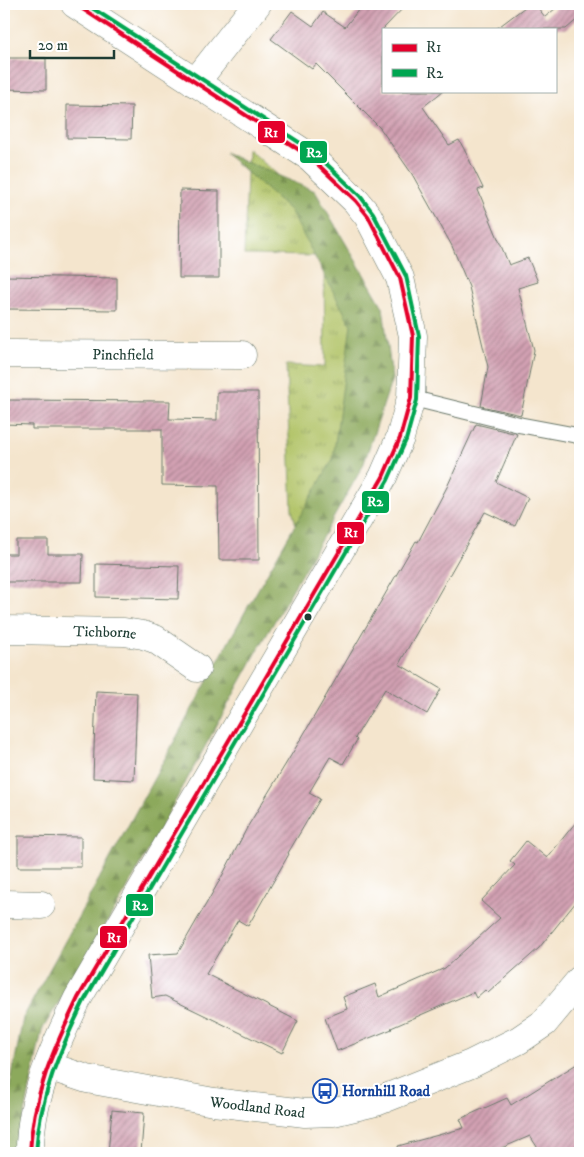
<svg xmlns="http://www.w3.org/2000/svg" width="584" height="1157" font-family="'IM FELL DW Pica',serif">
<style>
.grass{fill:url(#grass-tufts);stroke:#68804d}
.forest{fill:url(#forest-firs);stroke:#567348}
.building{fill:url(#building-hatch)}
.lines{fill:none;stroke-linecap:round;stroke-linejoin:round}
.lane-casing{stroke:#6a786a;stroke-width:17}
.street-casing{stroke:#6a786a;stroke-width:29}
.lane{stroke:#fff;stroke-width:15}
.street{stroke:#fff;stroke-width:28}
.bus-1-casing{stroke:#fff;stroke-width:8}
.bus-2-casing{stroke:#fff;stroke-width:8}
.bus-1{stroke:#e4002b;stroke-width:4}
.bus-2{stroke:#00a651;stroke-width:4}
.bus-dot{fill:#1f3d34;stroke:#fff;stroke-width:2}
.labels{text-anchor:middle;stroke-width:4;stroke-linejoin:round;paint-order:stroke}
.street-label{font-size:15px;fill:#1f3d34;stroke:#fff}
.transit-label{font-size:15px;font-weight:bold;fill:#164399;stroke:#fff;text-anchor:start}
.line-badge{stroke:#fff;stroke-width:2}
.badge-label{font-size:14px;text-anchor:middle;font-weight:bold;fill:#fff}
</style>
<defs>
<pattern id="grass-tufts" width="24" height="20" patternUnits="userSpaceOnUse" patternTransform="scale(1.25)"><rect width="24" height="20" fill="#b1c366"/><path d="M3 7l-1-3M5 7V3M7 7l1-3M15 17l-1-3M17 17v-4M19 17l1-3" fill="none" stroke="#8fa055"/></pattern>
<pattern id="forest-firs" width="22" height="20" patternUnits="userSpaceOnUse" patternTransform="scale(1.25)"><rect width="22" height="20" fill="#8ca95b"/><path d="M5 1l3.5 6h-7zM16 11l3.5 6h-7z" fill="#728b4c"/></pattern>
<pattern id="building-hatch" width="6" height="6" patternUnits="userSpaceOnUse" patternTransform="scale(1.25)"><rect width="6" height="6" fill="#d2a0b2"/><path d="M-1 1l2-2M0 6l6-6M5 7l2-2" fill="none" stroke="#aa8492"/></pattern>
</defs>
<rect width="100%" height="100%" fill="#fff"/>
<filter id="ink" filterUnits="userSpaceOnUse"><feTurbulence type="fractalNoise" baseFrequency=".02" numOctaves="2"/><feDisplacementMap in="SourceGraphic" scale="10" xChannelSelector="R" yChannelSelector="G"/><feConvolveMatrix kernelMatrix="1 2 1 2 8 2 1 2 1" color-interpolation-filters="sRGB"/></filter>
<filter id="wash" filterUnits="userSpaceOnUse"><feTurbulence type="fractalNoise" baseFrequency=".0096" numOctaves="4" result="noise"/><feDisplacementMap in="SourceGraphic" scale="20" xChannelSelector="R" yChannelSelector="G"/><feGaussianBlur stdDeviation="1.12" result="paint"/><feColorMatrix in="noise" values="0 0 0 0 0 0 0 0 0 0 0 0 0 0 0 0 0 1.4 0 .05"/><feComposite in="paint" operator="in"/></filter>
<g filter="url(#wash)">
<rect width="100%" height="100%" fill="#f4e5cd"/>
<path class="grass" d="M248,149L335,225L366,287L374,355L302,547L292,510L286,365L325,367L324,256L244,255Z"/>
<path class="forest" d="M225,153L315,191L383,307L392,379L363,466L254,657L125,893L42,1030L17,1153H4V1118L23,1018L245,612L333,459L351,325L290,210Z"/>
<g id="blocks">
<path class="building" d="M363,4H407L383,29V91H443L423,107L449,145L459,140L464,149L483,188L478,190L509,265L528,258L538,282L518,288L534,350L521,415L481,406L488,367L469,287L452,246L412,174L380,128L316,64L312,69L271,39L292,11L313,26L323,12L345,27Z
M529,4H535L545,17L561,4H580V17L566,29H496Z
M4,58H46V90L4,89Z
M67,105L132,106L131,139L67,138Z
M180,190L219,191V278H179Z
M4,276L117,278V310L4,309Z
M217,392H258L259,560H219L218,486L162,485V429H32V425L4,424V400L170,401L169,419L217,420Z
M476,424L517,434L496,482L528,498L515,526L485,512L399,664L441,689L427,714L385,689L355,738L357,740L343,764L330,757L309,793L320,799L288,853L289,854L248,926L238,920L206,974L298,1021L282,1053L165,996L152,998L148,955L178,953L221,878L248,826L301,739L416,541L418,542L447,487Z
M16,540H48V554H83L82,582H4V554H16Z
M96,564L179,566L178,599L96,597Z
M96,691L137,693L134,780L93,778Z
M580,817V897L539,948L488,993L485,990L476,998L473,992L391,1028L392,1029L337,1051L325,1018L347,1009L343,997L375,984L379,997L445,968L500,918L481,901L515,865L510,861L526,841L547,858Z
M18,836L81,837V867H18Z
M580,1062V1153H541L530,1136L490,1153H399L398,1146L464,1128L460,1119L507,1098L511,1105Z
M112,1110L144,1113L141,1153H108Z"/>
</g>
</g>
<g filter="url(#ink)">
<use href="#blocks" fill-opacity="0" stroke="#6a786a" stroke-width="1"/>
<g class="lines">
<defs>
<path id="lane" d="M411,398L521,425L580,436"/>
<g id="street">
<path d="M195,83L257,4"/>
<path id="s1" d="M4,354L242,355"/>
<path id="s2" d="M4,630L124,632L143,635L155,639L197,668"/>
<path d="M4,904L41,905"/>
<path id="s3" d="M48,1066L87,1079L214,1102L305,1113L334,1112L376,1102L471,1064L519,1040L544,1023L580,980"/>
<path d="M30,1153C29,1099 55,1046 78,998L383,477L400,438L411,398L413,336L400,278L368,216L356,201L310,157L75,4"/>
</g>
</defs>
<use href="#lane" class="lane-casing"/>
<use href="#street" class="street-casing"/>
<use href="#lane" class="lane"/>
<use href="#street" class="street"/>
<defs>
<path id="bus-1" d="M30,1153C32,1097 54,1048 78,998L383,477L400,438L411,398L413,336L400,278L368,216L356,201L310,157L75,4"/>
<path id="bus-2" d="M36,1153C39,1098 60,1050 84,1001L388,480L406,440L417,400L419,336L406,276L373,213L360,196L314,152L86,4"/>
</defs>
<use href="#bus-1" class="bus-1-casing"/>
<use href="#bus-2" class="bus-2-casing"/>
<use href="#bus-1" class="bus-1"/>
<use href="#bus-2" class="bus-2"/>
</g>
</g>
<defs>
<symbol id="bus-ring" viewBox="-11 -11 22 22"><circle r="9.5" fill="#fff" stroke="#1a4fb4" stroke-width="1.5"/><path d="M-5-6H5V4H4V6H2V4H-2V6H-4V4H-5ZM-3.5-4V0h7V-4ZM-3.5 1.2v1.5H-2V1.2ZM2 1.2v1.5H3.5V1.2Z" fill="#1a4fb4"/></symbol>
</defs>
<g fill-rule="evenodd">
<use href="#bus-ring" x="311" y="1077" width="28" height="28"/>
</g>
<circle class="bus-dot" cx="308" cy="617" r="4.5"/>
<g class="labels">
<g class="street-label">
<text dy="5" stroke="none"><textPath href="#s1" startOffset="119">Pinchfield</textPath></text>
<text dy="5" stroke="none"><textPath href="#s2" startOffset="101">Tichborne</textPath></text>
<text dy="5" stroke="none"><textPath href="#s3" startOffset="214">Woodland Road</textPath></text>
</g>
<g class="transit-label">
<text x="342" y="1096">Hornhill Road</text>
</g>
</g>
<g class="line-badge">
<rect x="257" y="120" width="29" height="24" rx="5" fill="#e4002b"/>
<rect x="299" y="140" width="29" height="24" rx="5" fill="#00a651"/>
<rect x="361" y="490" width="29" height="24" rx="5" fill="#00a651"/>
<rect x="336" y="521" width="29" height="24" rx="5" fill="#e4002b"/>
<rect x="125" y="893" width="29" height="24" rx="5" fill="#00a651"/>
<rect x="99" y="925" width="29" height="24" rx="5" fill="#e4002b"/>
</g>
<g class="badge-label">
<text x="271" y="137">R1</text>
<text x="314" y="157">R2</text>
<text x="375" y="506">R2</text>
<text x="351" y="537">R1</text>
<text x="140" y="910">R2</text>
<text x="114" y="942">R1</text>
</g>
<rect width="584" height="1157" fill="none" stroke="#fff" stroke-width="20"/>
<rect x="382" y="28" width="175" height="65" fill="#ffffff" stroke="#a5b1ae"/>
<rect x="392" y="44" width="25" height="8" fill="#e4002b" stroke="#a5b1ae"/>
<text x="426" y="52" font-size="15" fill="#1f3d34">R1</text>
<rect x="392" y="69" width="25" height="8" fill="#00a651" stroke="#a5b1ae"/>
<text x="426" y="78" font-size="15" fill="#1f3d34">R2</text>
<path d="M30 50v8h84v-8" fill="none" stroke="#1f3d34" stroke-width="2.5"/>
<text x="38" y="50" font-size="15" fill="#1f3d34" stroke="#ffffff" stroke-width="4" paint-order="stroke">20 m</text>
</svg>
